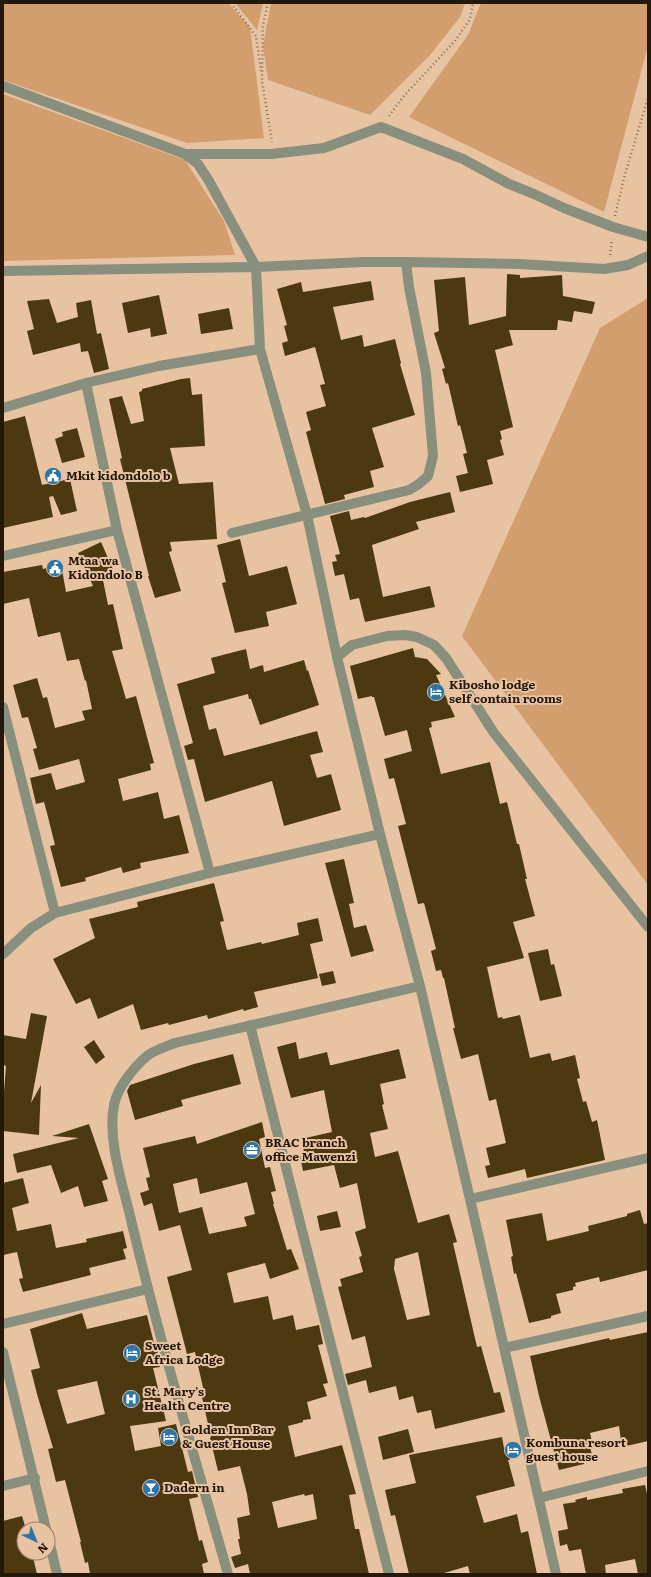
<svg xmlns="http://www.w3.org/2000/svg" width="651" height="1577" font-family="Literata,serif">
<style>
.green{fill:#d29e6e}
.building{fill:#4c3911;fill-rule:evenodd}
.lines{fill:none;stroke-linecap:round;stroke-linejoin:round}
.path{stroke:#886f58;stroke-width:2.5;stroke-dasharray:1 3;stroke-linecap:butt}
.minor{stroke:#888f7d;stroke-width:10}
.labels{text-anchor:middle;stroke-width:4;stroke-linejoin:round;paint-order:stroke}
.poi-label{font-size:12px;font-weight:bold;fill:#24170b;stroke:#e8c3a2;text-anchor:start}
</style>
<rect width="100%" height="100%" fill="#e8c3a2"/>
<path class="green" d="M3,3H228L250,27L264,138L187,143L3,80Z
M235,3H263L257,30Z
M271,3H465L460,17L431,54L370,115L268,80L263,46Z
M481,3H648V46L604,212L409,117L468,35Z
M3,94L185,160L224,221L235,255L3,261Z
M648,298V885L462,636L600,328Z"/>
<path class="building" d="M507,274L520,275V278L562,275L563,296L595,302L592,314L574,311L572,322L558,320L557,330H509L513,345L495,350L513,427L500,431L502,439L500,440L504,455L487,460L493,484L460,492L456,476L468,473L463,454L467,453L460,425L458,426L448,383L446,384L442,369L445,368L434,333L439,331L434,280L465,277L469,325L506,316Z
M371,281L374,300L333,307L341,340L362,335L364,347L395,339L401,363L400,364L415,415L372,428L384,467L370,471L374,487L344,495L345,499L325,504L306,432L311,430L306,412L326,406L320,385L325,384L315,347L285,356L282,343L288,341L284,326L287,325L277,289L301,282L303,292Z
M159,295L167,334L151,337L150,328L128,333L122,303Z
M49,299L57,323L78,317L76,303L91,300L97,334L101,333L109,369L94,373L88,351L81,352L80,343L33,355L27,331L34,329L27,301Z
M229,308L233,329L201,334L198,314Z
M190,378L192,395L202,394L205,446L170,448L179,484L213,482L217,539L170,542L172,551L169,552L181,591L155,598L148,576H149L120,459L122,458L109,399L122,396L131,424L144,421L139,392L142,391V389L181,379Z
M25,416L42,485L70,479L77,511L61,515L53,496L49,497L53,517L3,528V422Z
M77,428L85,457L62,463L55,439L63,436L62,432Z
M450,492L455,512L416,522L419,529L372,545L383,597L430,586L435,607L365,622L359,598L350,600L344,574L335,576L332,562L337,561L335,555L340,554L330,516L349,511L351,520L364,517L365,518L410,502Z
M240,539L249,576L287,566L297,604L266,612L269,626L235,633L222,583L226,582L217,545Z
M101,542L115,574L103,580L108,605L113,604L123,649L112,651L126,699L136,696L154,763L150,764L151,770L118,779L123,801L158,792L164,819L179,815L189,853L140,863L141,868L123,873L121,867L85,878L86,881L61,887L50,846L55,845L47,813L44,802L36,804L30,778L51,773L56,790L85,782L79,759L39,770L33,749L37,748L28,717L22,718L13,685L37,678L43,698L47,697L55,728L85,720L82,711L92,709L86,680L85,681L79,659L67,661L60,632L38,637L29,598L3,604V572L42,565L43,569L61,564L66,592L93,586L78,553Z
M413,648L415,657L427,659L441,674L436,675L455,717L431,722L432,727L429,728L441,774L490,762L500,804L507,802L517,844H519L527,879H525L535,916L513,922L524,958L487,967L498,1018L502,1017L503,1019L520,1015L530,1058L550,1053L552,1061L575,1055L580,1078L577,1079L583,1102L586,1101L592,1122L597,1120L605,1160L527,1178L525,1169L488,1178L485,1166L490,1165L486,1148L506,1143L496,1099L489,1101L478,1054L461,1059L453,1028H455L444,978H443L441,970L436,971L431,951L436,949L424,903L418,904L398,826L406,824L394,778L389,779L384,759L412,751L407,730L385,736L374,697H372V696L358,699L350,666Z
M246,649L250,669L263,665L264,672L304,660L307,671L308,670L319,705L260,725L251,699H249L248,694L203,706L209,730L216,728L224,756L317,731L323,752L310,755L317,778L331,774L341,810L284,826L272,781L205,802L194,759L188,760L184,746L193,743L177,684L215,673L211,658Z
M344,859L354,903L349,904L354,928L366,925L374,951L351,957L325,863Z
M214,883L224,921L220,922L227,950L261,942L262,944L299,935L297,923L318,918L323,941L310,944L318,978L254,992L258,1007L244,1011L243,1009L208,1019L207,1015L169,1025L168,1023L141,1030L133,1004L98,1019L90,998L76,1004L53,959L95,938L89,919L138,907L137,902Z
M548,949L551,965L554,964L562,996L540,1001L528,953Z
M333,971L336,983L322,986L319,974Z
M31,1013L47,1016L31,1103L41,1085L39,1135L3,1131V1092H4L6,1066L3,1065V1035L26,1039Z
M94,1040L105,1057L96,1064L84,1047Z
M296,1042L299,1059L327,1052L330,1065H332L399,1049L406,1078L380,1084L384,1104L382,1105L388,1129L370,1133L375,1157L398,1151L418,1223L449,1214L457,1242L453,1243L477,1347L481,1346L494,1393L500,1392L505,1412L435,1429L431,1410L417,1413L413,1396L399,1400L396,1386L369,1393L366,1380L348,1385L345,1374L372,1367L365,1336L352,1340L338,1287L342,1286L340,1279L363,1272L359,1257L362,1256L355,1232L366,1228L357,1183L340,1188L334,1165L303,1171L300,1156H305L301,1139L332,1132L324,1090L291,1098L277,1047ZM418,1252L430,1315L407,1320L394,1269L395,1259Z
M233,1054L241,1084L181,1100L183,1106L135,1120L127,1091L130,1085L194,1064Z
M262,1122L265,1137L259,1139L265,1168L270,1167L276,1191L271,1192L274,1204H273L287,1250L291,1249L299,1269L270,1279L265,1263L227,1273L234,1303L268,1296L273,1320L293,1315L296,1330L319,1325L323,1344L318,1345L328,1383L323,1384L327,1396L307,1402L311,1419L303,1420V1422L288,1426L295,1457L342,1445L356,1494L349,1495L355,1529H359L369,1574H250L248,1564L235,1568L231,1557L241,1554L238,1539H240L237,1518L250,1515L247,1494L240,1466L218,1471L210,1438L211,1437L201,1393L204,1392L195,1352L187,1354L167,1277L192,1270L180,1225L159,1231L152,1203L144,1206L140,1193L149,1190L146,1178L150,1177L143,1148L195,1136L197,1144ZM197,1178L200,1194L247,1182L255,1214L244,1217L247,1226L209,1234L202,1207L179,1213L173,1184ZM304,1494L305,1496L313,1494L317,1519L278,1528L272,1502Z
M89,1124L108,1179L102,1181L108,1201L84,1207L78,1186L61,1193L51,1165L17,1173L13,1154L79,1138L52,1136Z
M23,1178L29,1203L12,1208L17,1231L51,1224L56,1248L87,1242L86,1239L123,1231L127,1248L123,1249L126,1259L89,1268L91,1275L23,1292L19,1279L23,1278L17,1252L3,1255V1183Z
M640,1210L644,1224L648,1223V1270L600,1282L599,1277L575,1283L576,1286L573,1287V1290L556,1294L561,1313L551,1316V1318L529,1323L516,1273L514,1274L511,1257L513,1256L506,1220L542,1213L547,1241L589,1231L588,1226L627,1216V1214Z
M337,1211L341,1227L320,1231L317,1216Z
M82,1313L87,1329L147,1315L154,1343H156V1344L160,1367L153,1368L166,1421L130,1426L135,1451L161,1446L158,1428L176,1424L188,1472L192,1471L198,1497L189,1499L199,1541L202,1540L208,1562L202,1564L204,1574H90L88,1562L85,1563L80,1542H81L65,1480L56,1482L48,1449L53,1448L37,1394L31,1370L40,1368L30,1329ZM97,1381L105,1414L67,1424L57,1390Z
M648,1332V1441L622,1447L619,1426L590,1433L592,1442L589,1443L593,1459L584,1462V1464L559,1470L539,1396L530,1356L609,1338L610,1340Z
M408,1429L414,1452L383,1460L378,1437Z
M502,1437L504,1448L507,1447L510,1460H508L515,1486L476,1496L484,1523L517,1514L521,1533L528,1531L537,1574H470L468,1566L441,1574H409L395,1515L391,1516L385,1490L416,1483L409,1455Z
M645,1485L648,1498V1574H638L635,1559L605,1565L606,1574H586L581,1549L569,1551L567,1544L560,1546L558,1531L568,1529L563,1504L576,1502L575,1500L587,1497V1500L623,1493L622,1489Z
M22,1516L26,1529H24V1553H32L37,1574H3V1521Z"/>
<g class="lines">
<path class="path" d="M231,3L256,36L261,71
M268,3L263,25L262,81L272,142
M389,116L403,97L455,41L470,19L473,3
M615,216L625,174L648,98
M610,255L612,239"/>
<path class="minor" d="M3,86L185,154L198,164L209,181L256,267L260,349L307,515L337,657L380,834L420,986L470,1199L556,1574
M185,154H271L324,148L381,127L463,159L509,184L534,194L564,208L613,227L648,237
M406,262L519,264L604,269L628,265L648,256
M3,271L256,267L364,262H406L409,287L426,373L433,456L428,476L419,484L409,490L232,533
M86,383L117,530
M3,408L86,383L159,366L260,349
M3,556L117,530L210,873
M337,657L352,645L387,636L405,635L417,637L434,645L446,658L494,733L648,927
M3,707L55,913
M3,954L31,928L55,913L210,873L380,834
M250,1025L389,1574
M470,1199L648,1158
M3,1324L148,1289
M504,1348L648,1316
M3,1352L46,1529
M3,1486L35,1478
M539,1498L648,1471
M48,1536L57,1574
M228,1574C195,1458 160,1342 132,1224C124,1188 107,1142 114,1105C117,1088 134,1067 147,1056C155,1050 165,1047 175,1043L420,986"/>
</g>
<defs>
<symbol id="civic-disc" viewBox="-11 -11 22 22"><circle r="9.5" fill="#2b75a9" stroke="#e8c3a2"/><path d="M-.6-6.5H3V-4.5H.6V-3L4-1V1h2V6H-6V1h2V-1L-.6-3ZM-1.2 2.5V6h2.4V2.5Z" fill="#fff"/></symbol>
<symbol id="hotel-disc" viewBox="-11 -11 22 22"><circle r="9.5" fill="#2b75a9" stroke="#e8c3a2"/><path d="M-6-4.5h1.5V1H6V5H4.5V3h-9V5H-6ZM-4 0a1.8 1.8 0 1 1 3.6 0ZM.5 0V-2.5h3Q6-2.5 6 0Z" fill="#fff"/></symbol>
<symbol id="office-disc" viewBox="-11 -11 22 22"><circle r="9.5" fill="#2b75a9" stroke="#e8c3a2"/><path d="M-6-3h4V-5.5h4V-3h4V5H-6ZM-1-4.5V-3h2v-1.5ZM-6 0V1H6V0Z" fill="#fff"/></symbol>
<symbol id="hospital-disc" viewBox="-11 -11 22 22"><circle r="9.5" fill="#2b75a9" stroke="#e8c3a2"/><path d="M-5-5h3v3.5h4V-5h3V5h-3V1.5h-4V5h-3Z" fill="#fff"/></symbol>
<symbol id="bar-disc" viewBox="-11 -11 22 22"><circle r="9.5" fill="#2b75a9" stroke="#e8c3a2"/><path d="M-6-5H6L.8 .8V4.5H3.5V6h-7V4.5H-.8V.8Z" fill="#fff"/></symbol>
</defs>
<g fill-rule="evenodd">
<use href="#civic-disc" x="43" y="466" width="20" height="20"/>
<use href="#civic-disc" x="45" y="558" width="20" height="20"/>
<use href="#hotel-disc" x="426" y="682" width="20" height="20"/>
<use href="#office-disc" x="242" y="1140" width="20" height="20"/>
<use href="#hotel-disc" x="122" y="1343" width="20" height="20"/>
<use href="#hospital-disc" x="121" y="1389" width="20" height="20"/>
<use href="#hotel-disc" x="159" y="1427" width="20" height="20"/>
<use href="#hotel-disc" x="503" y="1440" width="20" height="20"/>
<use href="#bar-disc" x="141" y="1478" width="20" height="20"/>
</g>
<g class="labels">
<g class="poi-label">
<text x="66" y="480">Mkit kidondolo b</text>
<text x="68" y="565">Mtaa wa<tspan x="68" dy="14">Kidondolo B</tspan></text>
<text x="449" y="689">Kibosho lodge<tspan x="449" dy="14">self contain rooms</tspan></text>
<text x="265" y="1147">BRAC branch<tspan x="265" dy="14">office Mawenzi</tspan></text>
<text x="145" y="1350">Sweet<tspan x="145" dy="14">Africa Lodge</tspan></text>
<text x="144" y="1396">St. Mary's<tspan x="144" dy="14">Health Centre</tspan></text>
<text x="182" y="1434">Golden Inn Bar<tspan x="182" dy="14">&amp; Guest House</tspan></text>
<text x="526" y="1447">Kombuna resort<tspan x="526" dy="14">guest house</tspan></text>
<text x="164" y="1492">Dadern in</text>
</g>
</g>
<rect width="651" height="1577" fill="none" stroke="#24170b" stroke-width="8"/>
<g transform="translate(36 1541) rotate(137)"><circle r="19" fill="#e8c3a2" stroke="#9a7e66"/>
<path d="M0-3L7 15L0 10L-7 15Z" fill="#2b75a9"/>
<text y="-6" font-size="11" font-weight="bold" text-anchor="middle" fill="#24170b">N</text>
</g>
</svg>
